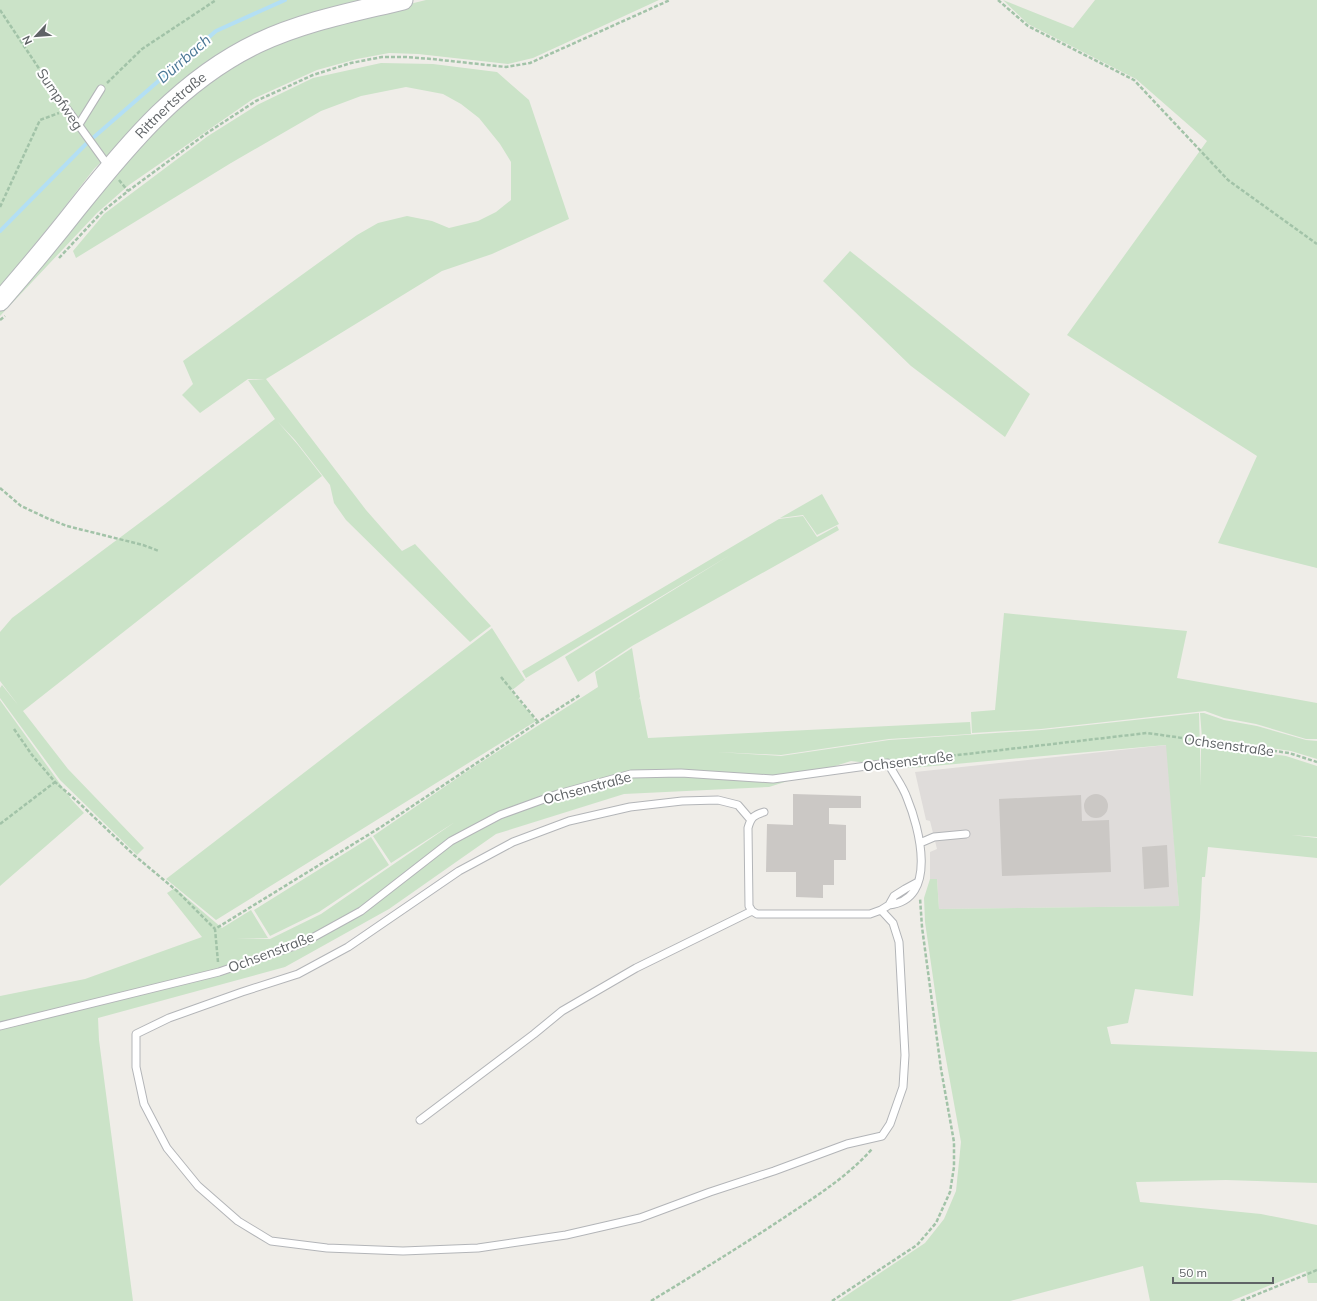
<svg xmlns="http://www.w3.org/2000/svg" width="1317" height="1301" font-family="Mulish,sans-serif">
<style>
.industrial{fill:#dfdcda}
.green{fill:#cbe3c8}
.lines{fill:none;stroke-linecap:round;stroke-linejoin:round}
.stream{stroke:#b3dff4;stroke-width:4}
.building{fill:#cbc8c5}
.lane-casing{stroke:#b3b5b8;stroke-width:9}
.secondary-casing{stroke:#b4b7ba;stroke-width:21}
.path{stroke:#a2c3a8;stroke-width:2.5;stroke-dasharray:4 2;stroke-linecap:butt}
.lane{stroke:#fff;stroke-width:7}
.secondary{stroke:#fff;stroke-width:19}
.labels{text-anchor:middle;stroke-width:4;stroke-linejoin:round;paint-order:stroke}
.street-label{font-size:14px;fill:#5f6366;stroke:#fff}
.water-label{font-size:15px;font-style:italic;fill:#4a7795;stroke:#fff}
</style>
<rect width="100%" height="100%" fill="#efede8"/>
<path class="industrial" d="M1167,745L1179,906L939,909L937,879H930V852L937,849L930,821L926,820L915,772Z"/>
<path class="green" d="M0,0H376L174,91L94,169L56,218L0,287Z
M426,0H659L533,58L508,64L418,54L389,53L357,59L317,70L253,99L129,185L97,213L0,316V308L174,108L258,50L328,24Z
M1003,0L1073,28L1095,0H1317V568L1218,543L1257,456L1067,335L1207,141L1136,79L1028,24Z
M381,63L433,64L497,72L529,100L569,219L492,254L442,271L266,379L366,510L402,551L415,544L491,626L470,642L346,520L334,503L330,485L295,440L278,422L298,445L322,476L23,711L68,769L144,848L137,855L60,780L0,698V688L2,685L18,705L0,681V632L12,618L165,504L275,419L248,380L265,379H248L200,413L182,395L193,384L183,361L357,235L378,223L407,216L432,221L449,228L478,221L496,212L511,200V162L500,144L479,118L461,104L443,94L406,87L361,96L321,111L231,163L76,258L73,251L104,214L208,136L257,105L313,78Z
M850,251L1030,394L1005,437L911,366L823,281Z
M822,494L839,524L817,535L803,515L780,518Z
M803,516L817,537L837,526L839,530L632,646L578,682L565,657L730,555L526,678L522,671L779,519Z
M1004,613L1187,631L1177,678L1317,703V739H1306L1256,724L1224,718L1205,711L1041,729L972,733L971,712L995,710Z
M492,628L525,680L511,691L536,721L216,920L166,879Z
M632,648L640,697L638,700L640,698L648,738L970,722L971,734L889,739L781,755L717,752L781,756L889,740L1042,730L1199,713L1201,786V744L1286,756L1317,766V837L1291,835L1317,838V858L1208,847L1205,877H1202L1200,918L1193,996L1135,989L1128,1023L1107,1027L1111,1044L1317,1052V1183L1226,1180L1136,1182L1140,1202L1261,1214L1317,1225V1283H1308L1306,1271L1231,1301H1150L1143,1266L1010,1301H838L925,1243L944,1219L956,1191L961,1142L940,1026L925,922L924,898L930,879H937L939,909L1179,906L1166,745L911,768L851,761L769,787L624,794L496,834L389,909L285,967L98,1018L99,1040L133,1301H0V996L85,979L202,937L167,893L175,888L222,928L251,910L268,938H236L270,939L321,914L455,822L391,863L373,836L469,770L598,687L595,672Z
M0,700L71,799L84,813L0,886Z
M1200,713H1204L1224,720L1257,726L1306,740L1317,741V759L1291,751L1202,738Z
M371,837L389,865L319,912L270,936L254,910Z"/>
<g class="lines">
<path class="stream" d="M94,137L216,31L285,0
M0,231L86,144"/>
</g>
<path class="building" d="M1084 806a12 12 0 1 1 24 0a12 12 0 1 1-24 0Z
M793,794L861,796V808H829V824L846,825V860H834V885H823V898L796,897V872H766L767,824L793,825Z
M1081,795L1082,821L1109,820L1111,872L1002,876L999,799Z
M1167,845L1169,887L1144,889L1142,847Z"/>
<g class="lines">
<defs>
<path id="lane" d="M67,109L109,167
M78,126L101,89
M764,812C754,815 751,817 748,828L749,906L752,911L757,914H870L881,910L889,905L894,896L905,889L918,882
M750,819L738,805L718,800L682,801L630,807L569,821L513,842L459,871L348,947L298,974L242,992L169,1018L136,1034V1067L144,1104L167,1148L198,1186L238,1221L271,1241L327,1248L403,1251L478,1248L566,1235L640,1218L710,1192L774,1171L847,1144L882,1136L890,1124L903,1087L905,1055L899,942L893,923L881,910
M920,843L934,837L966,834
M0,1026L219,972L303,943L361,911L451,841L500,815L558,794L631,774L681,773L773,779L888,763C894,775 903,786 907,798C919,827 939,900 889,905
M420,1120L534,1034L562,1011L636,968L752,911"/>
<g id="secondary">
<path id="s1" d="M0,301C26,271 52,240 77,208C129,143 182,79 258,43C305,21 354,12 403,0"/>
</g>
</defs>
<use href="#lane" class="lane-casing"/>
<use href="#secondary" class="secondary-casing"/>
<path class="path" d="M998,0L1028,26L1134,80L1228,180L1317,244
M0,10L62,103
M107,83L142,49L216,0
M119,180L128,191
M0,207L40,120L59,113
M59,258L103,211L128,191L207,133L256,101L313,75L351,63L382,57H406L432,59L506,67L530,63L670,0
M0,320L5,316
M0,488L21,506L49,519L67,526L143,545L159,551
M501,677L538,722
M14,729L32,755L55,782L77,801L134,855L177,891L215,929
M898,762L1147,733L1289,753L1317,762
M0,824L55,782
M218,962L215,929L381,827L538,722L580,695
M651,1301C697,1273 743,1245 788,1215C818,1195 848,1176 872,1149
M832,1301L917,1245L936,1223L950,1192L954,1167V1142L941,1069L922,927L920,898
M1241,1301L1317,1270"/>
<use href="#lane" class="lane"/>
<use href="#secondary" class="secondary"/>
</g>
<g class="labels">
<g class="street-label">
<text transform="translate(60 99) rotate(56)" y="5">Sumpfweg</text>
<text dy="5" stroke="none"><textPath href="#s1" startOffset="260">Rittnertstraße</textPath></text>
<text transform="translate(1229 745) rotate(8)" y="5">Ochsenstraße</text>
<text transform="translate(908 761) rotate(-7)" y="5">Ochsenstraße</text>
<text transform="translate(587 788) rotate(-15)" y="5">Ochsenstraße</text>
<text transform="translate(271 952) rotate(-21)" y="5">Ochsenstraße</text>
</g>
<g class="water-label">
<text transform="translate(184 59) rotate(-41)" y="5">Dürrbach</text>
</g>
</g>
<g transform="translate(36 36) rotate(244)" stroke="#ffffff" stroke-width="3" paint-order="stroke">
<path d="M0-3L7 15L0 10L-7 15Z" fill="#5f6366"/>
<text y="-6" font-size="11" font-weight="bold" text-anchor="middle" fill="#5f6366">N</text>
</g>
<path d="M1173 1277v6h100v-6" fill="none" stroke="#5f6366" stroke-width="2"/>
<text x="1179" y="1277" font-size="12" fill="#5f6366" stroke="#ffffff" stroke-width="3" paint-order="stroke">50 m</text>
</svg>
